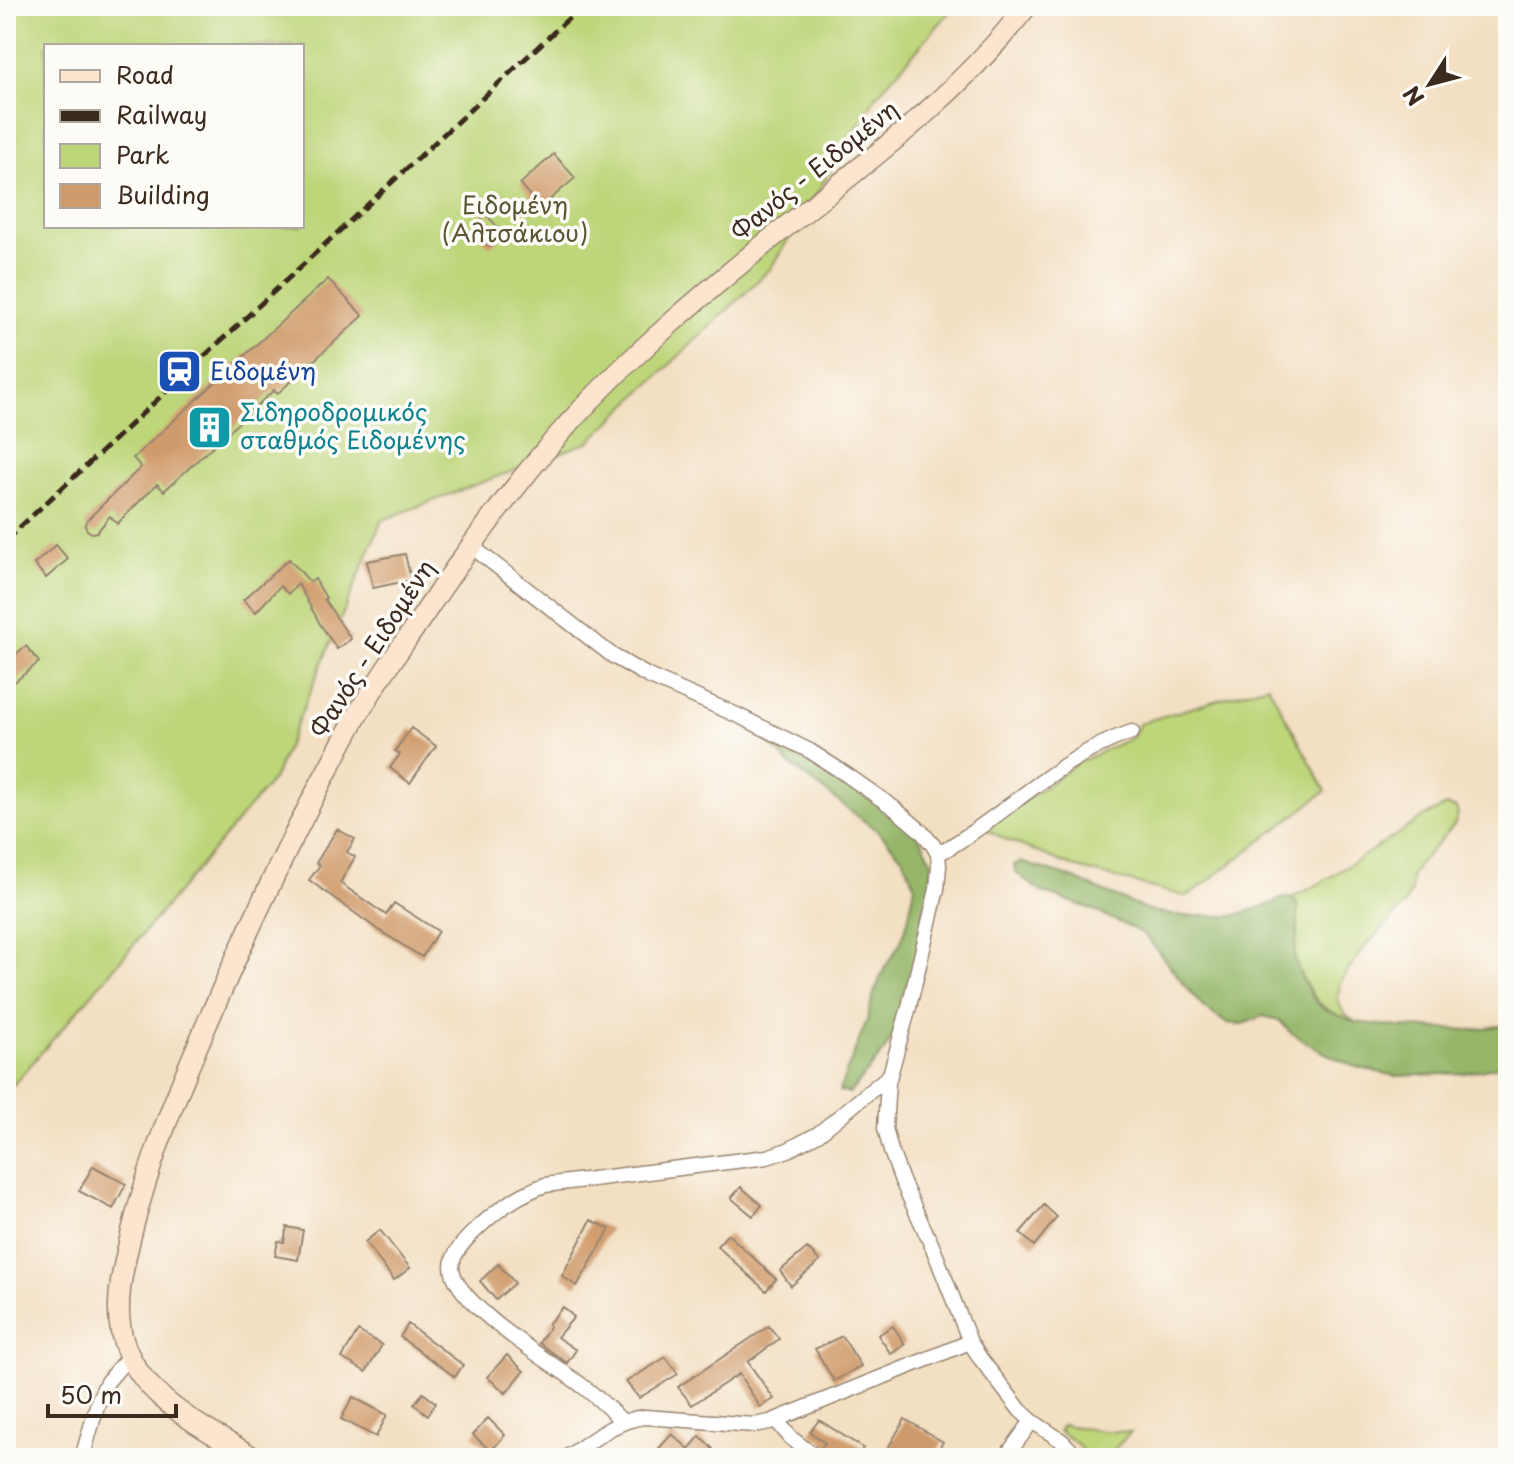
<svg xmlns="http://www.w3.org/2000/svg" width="1514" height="1464" font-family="'Playpen Sans',sans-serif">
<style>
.green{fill:#bed67a;stroke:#7c804c;stroke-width:2;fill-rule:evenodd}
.forest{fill:#96b76a;stroke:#687044;stroke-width:2}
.building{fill:#d09b6c}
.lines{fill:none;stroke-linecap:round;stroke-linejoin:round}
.street-casing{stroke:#978470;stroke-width:17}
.secondary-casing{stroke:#978470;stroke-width:23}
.street{stroke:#fff;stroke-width:14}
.secondary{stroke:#fce5cf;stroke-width:20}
.rail{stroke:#3b2a1e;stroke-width:5;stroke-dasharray:12 6;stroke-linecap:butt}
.labels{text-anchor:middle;stroke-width:7;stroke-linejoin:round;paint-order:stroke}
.street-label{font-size:24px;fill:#3b2a1e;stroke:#fdfcf7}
.park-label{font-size:24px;fill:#5c5535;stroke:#fdfcf7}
.transit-label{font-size:24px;fill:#164399;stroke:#fdfcf7;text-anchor:start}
.culture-label{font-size:24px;fill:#0d838f;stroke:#fdfcf7;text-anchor:start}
</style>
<rect width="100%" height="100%" fill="#fdfcf7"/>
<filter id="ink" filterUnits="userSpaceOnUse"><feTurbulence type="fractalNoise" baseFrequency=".0125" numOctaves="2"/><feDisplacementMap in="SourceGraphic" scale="16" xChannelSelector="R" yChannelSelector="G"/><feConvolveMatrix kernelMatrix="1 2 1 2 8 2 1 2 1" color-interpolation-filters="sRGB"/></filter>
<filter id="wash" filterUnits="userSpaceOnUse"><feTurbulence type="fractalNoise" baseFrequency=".006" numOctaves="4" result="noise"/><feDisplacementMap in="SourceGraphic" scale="32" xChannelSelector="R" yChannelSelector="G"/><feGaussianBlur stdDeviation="1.8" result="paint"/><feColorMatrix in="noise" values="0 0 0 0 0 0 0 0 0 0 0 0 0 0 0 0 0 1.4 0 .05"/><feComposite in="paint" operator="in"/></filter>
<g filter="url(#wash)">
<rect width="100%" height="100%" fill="#f3dfc2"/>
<path class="green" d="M6,6H955L877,95L770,269L589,442L382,520L274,778L81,1007L6,1093ZM46,46H302V226H46Z
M1268,685L1326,791L1191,894L1184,896L1077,868L1007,840L986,829L1079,762L1133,737L1140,723Z
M1445,806L1456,808L1458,814L1455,824L1418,865L1411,878V891L1405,904L1364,948L1340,982L1338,996L1339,1004L1344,1013L1355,1022C1327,1012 1317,1006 1303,979C1299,972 1295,964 1294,956C1293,945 1297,935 1298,924C1298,918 1298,911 1298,905L1291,898L1319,884L1424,817Z
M1063,1425L1103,1431L1131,1432L1106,1458H1088L1077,1444L1059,1431L1060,1428Z"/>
<path class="forest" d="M767,734L836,773L909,825L923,843L932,862L931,888L910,987L893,1036L882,1054L850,1093L839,1091L867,1020L873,996L884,969L900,944L908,920L915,886L904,859L881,834L787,762L771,745Z
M1020,862L1067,876L1147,910L1179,916H1233L1271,904L1280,899L1291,898L1298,905V926L1294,957L1301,976L1311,995L1317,1003L1325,1010L1355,1022L1399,1027L1470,1030L1508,1025V1064L1465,1073L1395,1076L1356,1067L1321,1051L1291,1033L1279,1020L1263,1016L1243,1024L1226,1023L1202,1006L1144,934L1089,908L1042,892L1026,881L1016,872L1014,865Z"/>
<g id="blocks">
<path class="building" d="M554,154L575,178L540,208L520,184Z
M482,210L504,234L490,247L474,230L482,223Z
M328,279L363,316L277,394L274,390L164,491L157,484L117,524L110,516L97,532L92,533L87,530L85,525L87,520L141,467L133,458Z
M56,545L68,559L46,578L34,564Z
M405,554L411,580L373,588L367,561Z
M289,559L310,582L315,579L326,598L324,599L351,639L337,649L320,624L298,584L288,594L280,586L256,612L243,600Z
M26,646L39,662L6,689V662Z
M411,728L436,746L410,783L390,768L400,754L395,751Z
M337,829L355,839L347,852L355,857L340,883L386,915L394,903L438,931L422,957L377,929L309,880L320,865L316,863Z
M93,1166L126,1184L113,1209L79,1191Z
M741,1187L762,1205L753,1216L731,1198Z
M1044,1205L1057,1217L1034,1246L1020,1233Z
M591,1220L610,1229L577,1286L562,1276Z
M287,1227L303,1230L298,1260L275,1256L278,1241L284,1242Z
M380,1230L410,1268L394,1280L365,1242Z
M728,1234L776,1279L766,1291L717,1246Z
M807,1248L820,1261L791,1286L780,1271Z
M498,1264L515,1283L496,1300L480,1281Z
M563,1307L574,1317L557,1337L576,1350L567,1363L539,1343L550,1326L548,1324Z
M408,1324L463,1365L455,1377L400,1337Z
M769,1326L779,1339L748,1362L774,1399L760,1407L739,1374L692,1405L678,1387Z
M893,1326L905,1344L891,1354L878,1335Z
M358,1331L382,1345L366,1372L342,1358Z
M842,1336L861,1366L834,1381L815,1349Z
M507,1355L524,1371L506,1393L487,1377Z
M666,1357L678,1374L639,1398L626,1382Z
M423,1393L436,1403L428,1415L414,1404Z
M353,1397L387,1415L376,1437L341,1419Z
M488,1418L505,1435L491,1451L473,1435Z
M905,1419L943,1442L933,1458H882Z
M819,1420L863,1448L857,1458H837L821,1448L825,1443L810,1432Z
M672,1434L689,1449L700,1436L713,1449L704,1458H650Z"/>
</g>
</g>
<g filter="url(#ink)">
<use href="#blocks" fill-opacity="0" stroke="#978470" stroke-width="2"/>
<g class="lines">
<defs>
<path id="street" d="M471,546L613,656L648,676L739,716L810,751L847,775L894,808L922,832L933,845L938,854L939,866L937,889L909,1007L888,1082L885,1128L891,1151L902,1181L933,1248L970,1342L980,1358L1020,1410L1032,1421L1062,1441L1078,1458
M938,854C1003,818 1060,755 1132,732
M776,1420L791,1438L817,1458
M623,1422C610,1409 596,1396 581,1385C553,1363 453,1304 452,1267C452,1252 468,1237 479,1227C498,1209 520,1194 545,1185L767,1157L788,1150L818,1134L890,1075
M82,1458L99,1399L107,1382L129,1356
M566,1458C591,1442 614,1420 645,1417L754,1425L770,1422L970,1342
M1005,1458L1032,1421"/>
<path id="secondary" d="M254,1458C204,1427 138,1398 122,1336C114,1303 123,1268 131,1235C152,1149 188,1066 224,985C255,915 288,845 324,777C337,753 349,728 364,704C381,675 401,648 420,620C466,551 515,483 571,421C635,351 709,289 783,229C872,158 956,97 1027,6"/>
</defs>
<use href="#street" class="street-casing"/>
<use href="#secondary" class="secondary-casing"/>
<use href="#street" class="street"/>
<use href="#secondary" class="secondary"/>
<path class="rail" d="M6,540L582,6"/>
</g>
</g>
<defs>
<symbol id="station-square" viewBox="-11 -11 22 22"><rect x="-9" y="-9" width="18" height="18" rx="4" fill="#1a4fb4" stroke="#fdfcf7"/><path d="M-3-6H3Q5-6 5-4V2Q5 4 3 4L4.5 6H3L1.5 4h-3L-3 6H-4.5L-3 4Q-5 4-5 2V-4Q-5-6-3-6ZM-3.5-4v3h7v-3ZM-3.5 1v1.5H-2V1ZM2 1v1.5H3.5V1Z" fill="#fff"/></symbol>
<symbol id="building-square" viewBox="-11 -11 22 22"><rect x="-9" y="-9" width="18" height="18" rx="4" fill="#0f9aa8" stroke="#fdfcf7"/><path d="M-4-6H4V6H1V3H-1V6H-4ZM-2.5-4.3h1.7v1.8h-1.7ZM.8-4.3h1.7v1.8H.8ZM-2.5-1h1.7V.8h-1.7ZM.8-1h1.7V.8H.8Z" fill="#fff"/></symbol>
</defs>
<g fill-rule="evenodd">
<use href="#station-square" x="154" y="346" width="51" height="51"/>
<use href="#building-square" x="184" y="402" width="51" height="51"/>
</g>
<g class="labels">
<g class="street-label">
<text transform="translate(815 171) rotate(-39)" y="8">Φανός - Ειδομένη</text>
<text transform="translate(373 649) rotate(-57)" y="8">Φανός - Ειδομένη</text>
</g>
<g class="park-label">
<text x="515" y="214">Ειδομένη<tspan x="515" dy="28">(Αλτσάκιου)</tspan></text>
</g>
<g class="transit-label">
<text x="210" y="380">Ειδομένη</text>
</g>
<g class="culture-label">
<text x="240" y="421">Σιδηροδρομικός<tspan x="240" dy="28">σταθμός Ειδομένης</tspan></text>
</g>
</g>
<rect width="1514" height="1464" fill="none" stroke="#fdfcf7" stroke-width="32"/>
<rect x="44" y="44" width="260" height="184" fill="#fdfcf7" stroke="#afa8a0" stroke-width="2"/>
<rect x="60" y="70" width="40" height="12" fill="#fce5cf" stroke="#afa8a0" stroke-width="2"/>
<text x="116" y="84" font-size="24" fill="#3b2a1e">Road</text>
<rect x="60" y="110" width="40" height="12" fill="#3b2a1e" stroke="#afa8a0" stroke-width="2"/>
<text x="116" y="124" font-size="24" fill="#3b2a1e">Railway</text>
<rect x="60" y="144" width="40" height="24" fill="#bed67a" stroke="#afa8a0" stroke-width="2"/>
<text x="116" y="164" font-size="24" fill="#3b2a1e">Park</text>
<rect x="60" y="184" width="40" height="24" fill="#d09b6c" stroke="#afa8a0" stroke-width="2"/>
<text x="116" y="204" font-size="24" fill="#3b2a1e">Building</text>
<g transform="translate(1430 84) rotate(234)" stroke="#fdfcf7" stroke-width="6" paint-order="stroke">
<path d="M0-6L14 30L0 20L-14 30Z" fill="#3b2a1e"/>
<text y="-12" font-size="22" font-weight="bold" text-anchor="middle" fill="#3b2a1e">N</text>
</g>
<path d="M48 1404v12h128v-12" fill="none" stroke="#3b2a1e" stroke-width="4"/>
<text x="60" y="1404" font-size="24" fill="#3b2a1e" stroke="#fdfcf7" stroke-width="6" paint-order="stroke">50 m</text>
</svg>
